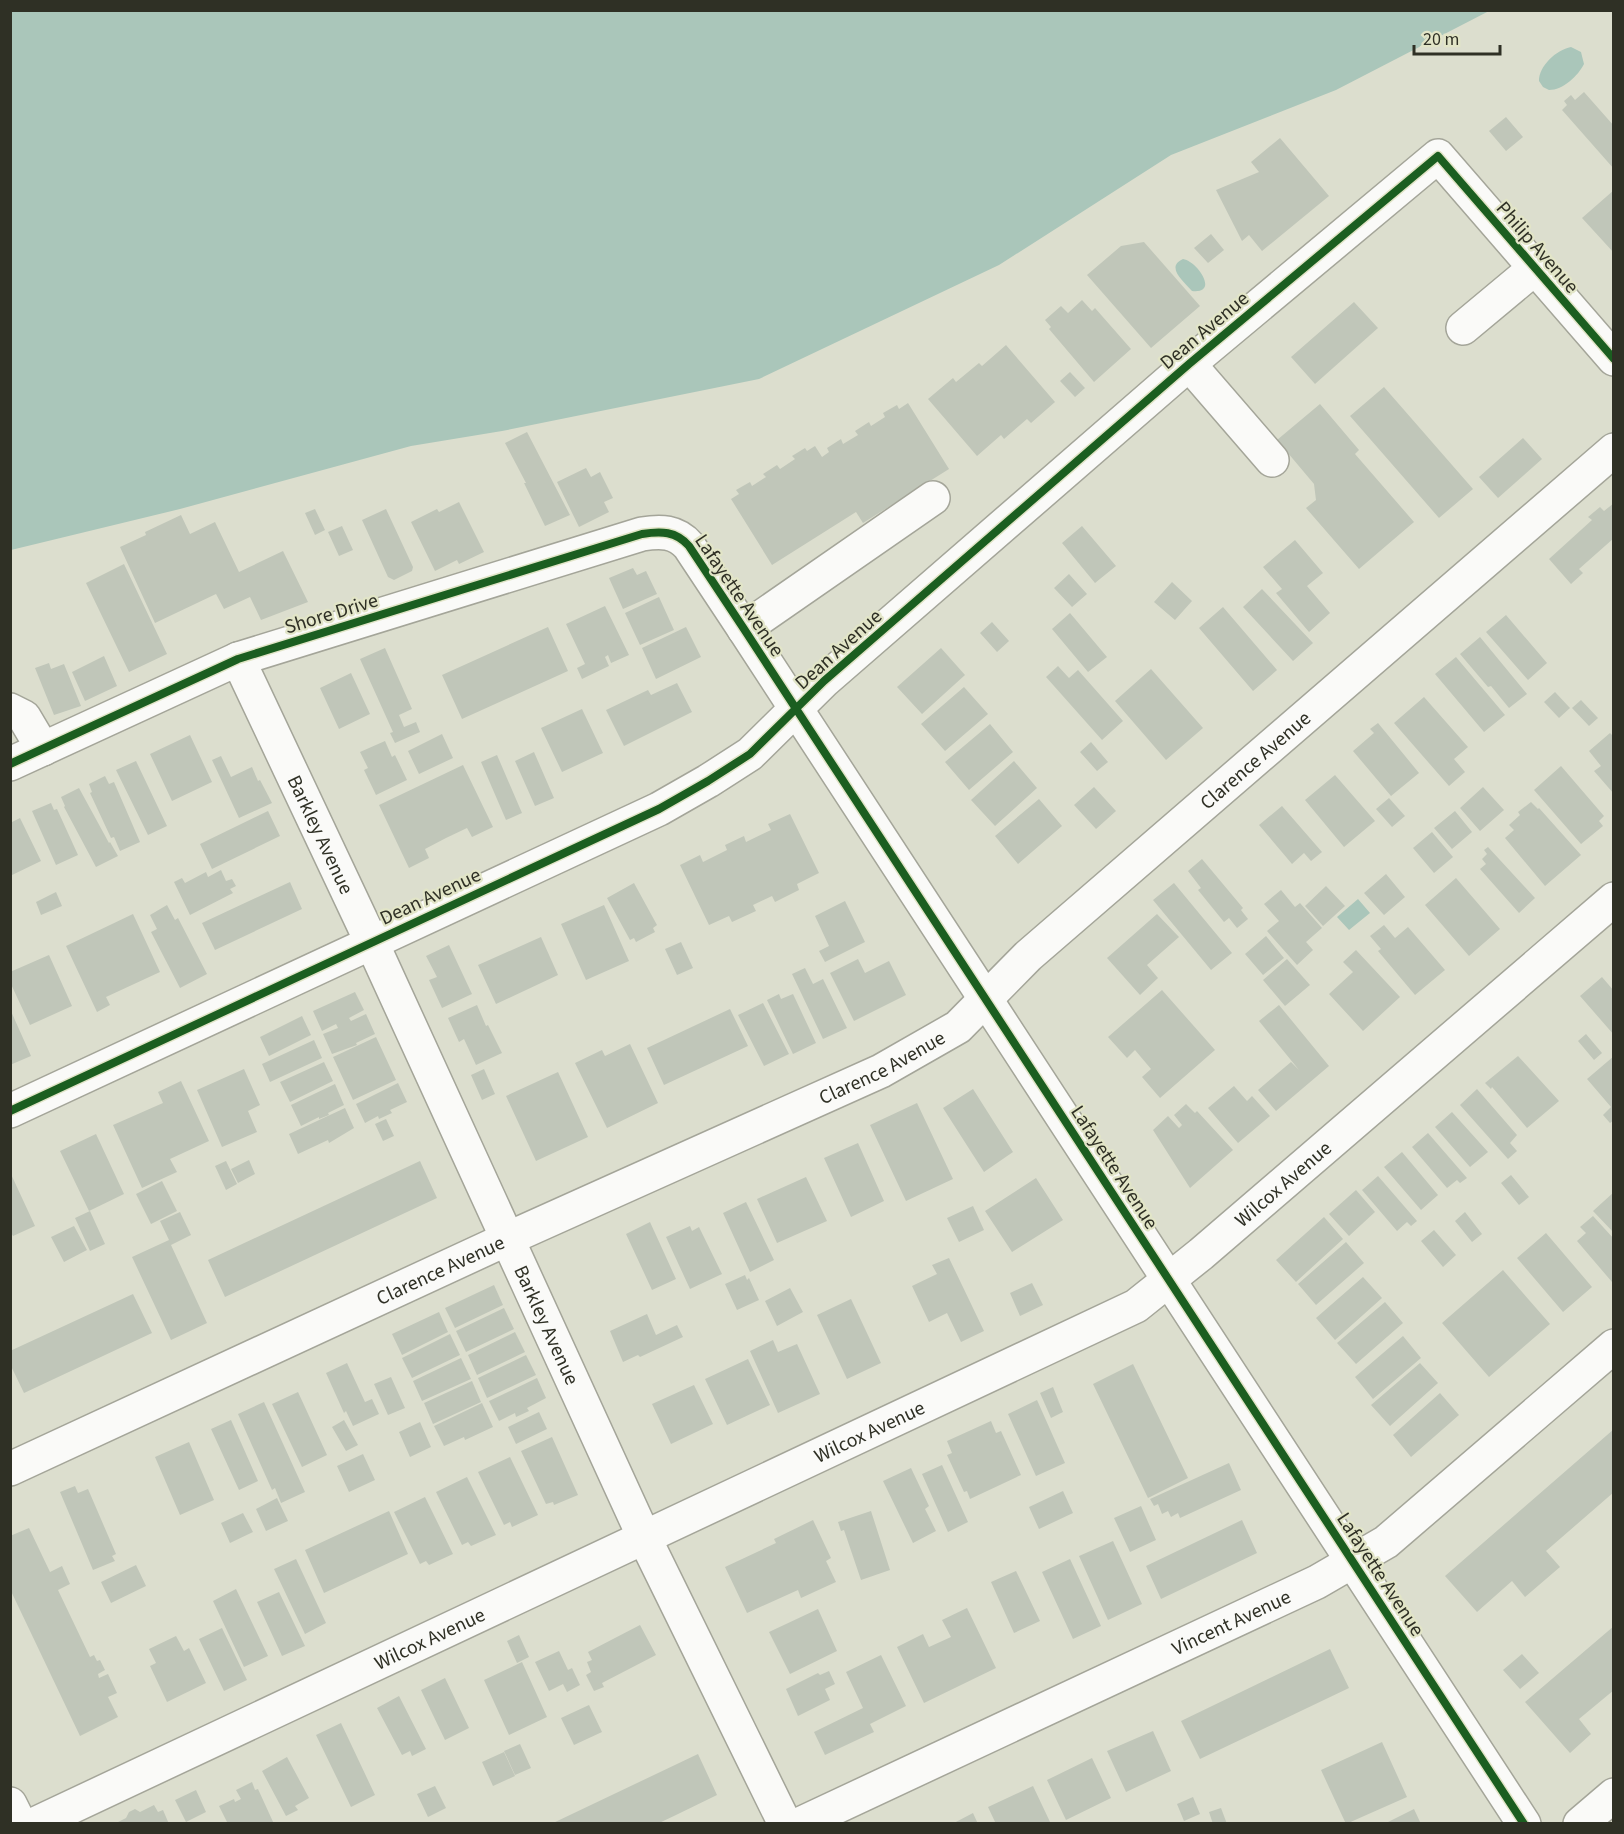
<svg xmlns="http://www.w3.org/2000/svg" width="1624" height="1834" font-family="'Source Sans 3',sans-serif">
<style>
.water{fill:#aac6ba}
.building{fill:#c0c6b9}
.lines{fill:none;stroke-linecap:round;stroke-linejoin:round}
.minor-casing{stroke:#a4a599;stroke-width:36}
.minor{stroke:#fafaf8;stroke-width:33}
.cycleway-casing{stroke:#e2e5c7;stroke-width:11}
.cycleway{stroke:#1b5e20;stroke-width:8}
.labels{text-anchor:middle;stroke-width:4.5;stroke-linejoin:round;paint-order:stroke}
.street-label{font-size:20px;fill:#2f3025;stroke:#e2e5c7}
</style>
<rect width="100%" height="100%" fill="#dcdece"/>
<path class="water" d="M10,11L11,10L1489,11L1336,90L1171,155L999,265L759,379L502,431L411,446L180,509L11,550Z
M1571,47L1581,52L1584,64C1578,76 1563,90 1549,90L1543,87L1539,81C1539,66 1556,50 1571,47Z
M1183,259C1197,261 1220,294 1192,291C1184,282 1165,267 1183,259Z
M1358,899L1370,913L1349,930L1337,917Z"/>
<path class="building" d="M1584,92L1614,126V169L1562,110L1567,105L1564,101L1571,95L1575,100Z
M1506,117L1523,137L1506,151L1489,131Z
M1280,138L1329,196L1262,251L1249,235L1242,241L1216,190L1259,172L1251,162Z
M1614,190V253L1582,218Z
M1211,234L1224,250L1208,263L1194,248Z
M1144,242L1200,306L1151,348L1087,275L1121,246Z
M1082,300L1092,311L1095,308L1131,349L1094,382L1049,329L1051,327L1045,320L1061,306L1068,313Z
M1354,302L1378,328L1315,384L1291,357Z
M1006,345L1055,402L1031,423L1027,419L1004,439L1001,435L977,456L928,399L953,378L956,382L979,363L982,366Z
M1070,372L1085,388L1075,397L1060,381Z
M1384,387L1473,489L1439,518L1350,416Z
M908,403L949,469L863,523L856,512L772,565L731,499L739,494L736,490L750,482L752,486L766,477L763,474L777,465L780,469L795,459L792,456L805,448L807,451L815,446L822,457L829,452L827,448L841,439L843,444L858,435L855,431L869,422L871,426L885,417L883,413L897,405L899,409Z
M1320,404L1359,450L1355,454L1414,522L1359,569L1306,508L1316,500L1314,484L1277,440Z
M527,432L570,515L545,526L524,483H526L505,443Z
M1523,438L1542,459L1498,498L1479,477Z
M586,468L591,477L600,472L613,498L604,502L609,512L579,527L557,482Z
M459,502L484,552L459,564L457,560L435,571L411,522L437,509L439,512Z
M1614,503V538L1579,569L1583,573L1571,584L1549,559L1592,520L1588,517L1600,507L1604,511Z
M315,509L325,530L315,535L305,513Z
M386,509L413,567L412,571L394,580L388,577L362,520Z
M181,515L190,534L215,522L239,572L283,551L308,602L261,620L250,597L224,609L216,594L155,623L120,547L146,535L145,532Z
M342,526L353,550L339,556L328,532Z
M1082,526L1116,566L1095,583L1062,543Z
M1295,540L1323,573L1307,586L1330,613L1309,632L1276,593L1282,589L1263,567Z
M124,564L167,654L129,672L86,583Z
M633,568L637,575L646,571L657,594L623,609L609,578Z
M1069,574L1087,594L1072,607L1054,588Z
M1172,582L1192,601L1175,620L1154,602Z
M1262,589L1313,643L1293,661L1243,607Z
M659,597L674,630L640,645L625,613Z
M605,606L629,655L611,663L608,655L605,657L609,666L582,679L577,668L585,664L566,624Z
M1223,607L1277,670L1253,691L1199,628Z
M1070,613L1107,657L1088,672L1052,629Z
M1506,615L1547,663L1528,680L1486,632Z
M992,622L1009,641L997,652L980,633Z
M548,627L568,671L462,719L442,675Z
M686,627L701,657L656,679L642,648Z
M1480,637L1527,694L1509,708L1491,686L1488,687L1460,654Z
M385,648L412,709L399,715L404,727L416,722L420,732L395,743L390,733L393,732L360,659Z
M941,648L965,675L922,714L897,687Z
M104,656L117,686L85,701L72,672Z
M1456,657L1505,715L1484,732L1435,674Z
M49,663L51,669L64,664L81,706L54,715L35,668Z
M1058,666L1069,678L1078,670L1123,721L1102,740L1046,677Z
M1151,669L1203,728L1166,760L1115,701Z
M351,673L370,714L339,729L320,688Z
M677,683L692,712L624,746L606,710L648,690L651,695Z
M964,687L988,714L945,751L921,724Z
M1555,692L1570,708L1559,718L1544,702Z
M1424,697L1468,747L1454,759L1465,772L1449,786L1394,723Z
M1581,700L1598,718L1589,726L1572,708Z
M582,709L603,753L562,772L541,728Z
M1378,723L1419,773L1391,796L1353,751L1374,733L1370,729Z
M990,724L1013,752L969,790L945,762Z
M1610,733L1614,737V794L1594,771L1601,766L1589,751Z
M442,734L453,758L419,774L408,751Z
M190,735L212,782L172,801L150,754Z
M385,741L392,757L395,755L407,780L376,795L364,770L368,768L360,752Z
M1091,742L1108,762L1097,771L1080,752Z
M534,752L554,798L535,806L515,761Z
M497,755L522,813L506,820L481,762Z
M221,756L231,777L252,767L258,781L260,780L272,803L239,818L212,760Z
M136,761L167,826L148,835L116,770Z
M1014,761L1037,788L995,826L971,800Z
M463,765L493,827L472,837L467,828L446,838L425,849L429,858L409,868L379,805Z
M1561,766L1604,816L1599,821L1603,826L1581,844L1534,790Z
M1335,775L1375,821L1344,847L1305,800Z
M105,776L109,784L114,782L140,842L120,851L114,837L111,838L90,793L92,792L89,784Z
M1094,787L1116,811L1096,829L1074,805Z
M1483,787L1504,810L1480,831L1460,808Z
M79,788L109,843L110,842L118,856L96,867L64,807L65,806L61,797Z
M1389,798L1405,816L1392,827L1376,809Z
M1039,799L1062,826L1018,864L995,836Z
M1531,802L1538,809L1539,808L1581,855L1545,886L1505,838L1514,830L1509,825L1520,815L1518,812Z
M51,803L54,810L57,809L78,855L56,865L32,811Z
M1282,806L1322,852L1311,861L1304,853L1292,864L1259,825Z
M268,811L280,836L212,869L200,844Z
M1455,811L1472,832L1452,849L1434,828Z
M790,814L819,873L797,884L799,890L775,902L772,896L753,905L756,911L732,922L729,916L709,925L680,865L700,855L703,862L727,850L725,845L744,836L746,842L771,830L768,824Z
M20,818L41,861L10,876V823Z
M1432,832L1453,857L1434,873L1413,848Z
M1488,847L1535,898L1519,913L1480,869L1486,864L1482,859L1487,854L1484,850Z
M1202,859L1243,908L1241,910L1248,919L1237,928L1229,918L1224,922L1198,890L1201,888L1188,871Z
M221,870L226,881L232,879L236,886L230,889L233,893L190,915L174,882L182,878L185,883L206,872L208,877Z
M1386,874L1405,897L1384,915L1364,893Z
M1456,878L1500,929L1469,956L1425,905Z
M290,882L302,909L215,950L202,923Z
M634,883L657,925L653,928L655,932L636,942L634,938L630,940L607,898Z
M1174,883L1232,953L1211,970L1153,900Z
M1326,886L1345,906L1323,926L1305,906Z
M1281,890L1295,907L1300,903L1322,928L1306,942L1313,950L1297,965L1267,931L1279,921L1264,904Z
M56,892L62,906L41,915L36,902Z
M845,901L865,942L825,962L819,951L829,946L815,916Z
M167,905L175,920L178,918L207,974L180,988L151,932L157,929L150,915Z
M604,905L629,961L586,980L561,924Z
M133,914L160,972L106,997L110,1005L97,1012L66,946Z
M1157,914L1179,937L1147,965L1158,978L1140,995L1107,958Z
M1384,925L1395,938L1408,927L1445,970L1415,995L1378,951L1381,949L1370,936Z
M1266,936L1284,958L1263,975L1245,954Z
M541,937L558,975L496,1004L478,965Z
M681,942L693,968L677,975L665,949Z
M449,945L472,994L442,1008L429,980L437,977L426,956Z
M1356,950L1400,997L1363,1031L1329,994L1353,972L1343,962Z
M49,955L72,1006L30,1025L10,982V972Z
M858,959L865,973L889,961L906,995L854,1021L830,973Z
M1287,959L1310,985L1285,1006L1263,980Z
M805,968L813,984L823,979L847,1028L823,1039L792,974Z
M1602,977L1614,991V1035L1580,996Z
M1162,990L1215,1050L1160,1098L1142,1077L1151,1069L1135,1050L1127,1058L1108,1037Z
M355,992L364,1010L349,1018L351,1021L366,1014L375,1034L356,1043L357,1045L332,1054L323,1034L338,1028L336,1024L322,1031L313,1011Z
M779,994L781,999L793,994L816,1043L793,1054L767,1000Z
M763,1003L789,1054L764,1066L738,1015Z
M477,1005L486,1026L488,1025L502,1053L476,1065L464,1039L459,1042L448,1018Z
M1279,1005L1329,1066L1276,1111L1258,1090L1291,1062L1299,1070L1259,1021Z
M10,1009L31,1056L10,1065Z
M730,1009L748,1046L664,1085L647,1048Z
M302,1016L311,1035L269,1056L260,1037Z
M1586,1034L1602,1053L1594,1060L1578,1041Z
M376,1037L396,1080L353,1100L333,1057Z
M314,1040L322,1058L270,1082L262,1064Z
M630,1044L658,1103L607,1128L575,1063L602,1050L605,1056Z
M1518,1056L1559,1101L1527,1128L1492,1087L1491,1089L1485,1083Z
M1614,1056V1120L1610,1123L1603,1115L1611,1107L1587,1079Z
M324,1062L333,1081L290,1102L280,1082Z
M244,1069L260,1105L248,1111L257,1132L222,1147L197,1090Z
M484,1069L495,1094L482,1100L471,1075Z
M558,1072L588,1137L536,1161L506,1096Z
M181,1081L209,1141L170,1159L177,1172L142,1188L113,1125L163,1103L158,1092Z
M398,1083L407,1102L390,1110L392,1113L379,1119L378,1116L365,1123L356,1104Z
M335,1084L344,1105L328,1113L329,1115L319,1119V1117L301,1126L291,1105Z
M1234,1086L1247,1101L1252,1096L1270,1116L1238,1143L1208,1108Z
M973,1089L1013,1152L984,1172L943,1108Z
M1477,1089L1517,1135L1510,1143L1517,1151L1508,1159L1460,1105Z
M917,1103L953,1179L906,1201L870,1125Z
M1186,1104L1195,1113L1197,1111L1233,1150L1190,1188L1153,1130L1168,1116L1179,1128L1182,1125L1174,1115Z
M345,1108L354,1128L329,1143L328,1140L298,1154L289,1134Z
M1452,1112L1488,1152L1470,1167L1435,1127Z
M386,1119L394,1136L383,1141L375,1124Z
M1428,1133L1467,1178L1460,1183L1457,1180L1447,1188L1412,1147Z
M96,1134L124,1194L89,1211L60,1151Z
M858,1143L884,1201L851,1217L824,1158Z
M1402,1152L1438,1195L1421,1210L1384,1167Z
M249,1160L255,1174L238,1183L231,1169Z
M226,1161L237,1184L226,1190L215,1166Z
M420,1161L437,1198L225,1297L208,1260Z
M10,1172L35,1226L13,1236L10,1231Z
M1511,1175L1529,1197L1519,1205L1501,1183Z
M1378,1176L1417,1221L1411,1226L1407,1222L1397,1231L1362,1190Z
M806,1177L827,1221L777,1243L757,1199Z
M1036,1178L1063,1220L1012,1252L985,1211Z
M162,1181L177,1211L151,1224L136,1194Z
M1356,1190L1375,1212L1349,1236L1329,1214Z
M1614,1192V1233L1593,1211Z
M746,1202L774,1260L750,1272L723,1213Z
M973,1206L984,1230L959,1242L947,1218Z
M90,1211L105,1244L90,1251L75,1218Z
M180,1212L191,1235L171,1245L207,1323L171,1340L132,1257L169,1240L160,1221Z
M1465,1212L1482,1234L1472,1242L1455,1221Z
M1593,1216L1614,1239L1612,1282L1577,1241L1586,1233L1580,1227Z
M1324,1217L1343,1239L1296,1282L1276,1260Z
M650,1222L676,1279L652,1290L626,1234Z
M74,1226L87,1250L64,1262L51,1237Z
M690,1226L692,1231L699,1227L722,1274L690,1289L666,1237Z
M1434,1230L1456,1255L1443,1267L1421,1241Z
M1546,1233L1592,1287L1563,1312L1517,1258Z
M1346,1242L1364,1263L1316,1305L1298,1284Z
M949,1258L984,1331L961,1342L947,1313L929,1322L912,1286L937,1274L932,1265Z
M1503,1270L1550,1324L1489,1377L1442,1323Z
M745,1275L747,1280L749,1278L759,1300L737,1310L725,1284Z
M1363,1277L1382,1298L1335,1340L1316,1318Z
M1032,1283L1043,1305L1020,1316L1010,1293Z
M494,1285L503,1305L455,1328L445,1308Z
M790,1288L803,1312L777,1326L765,1301Z
M133,1294L152,1333L24,1393L10,1364V1351Z
M851,1299L881,1363L847,1379L817,1315Z
M1385,1302L1403,1323L1356,1364L1337,1343Z
M504,1308L514,1329L466,1352L456,1331Z
M439,1312L448,1332L402,1355L392,1334Z
M647,1314L656,1335L677,1325L683,1337L640,1357L638,1355L623,1362L610,1331Z
M515,1332L525,1352L477,1375L468,1355Z
M450,1334L460,1355L412,1378L402,1358Z
M1403,1336L1421,1358L1373,1399L1355,1377Z
M773,1340L778,1352L797,1344L820,1394L778,1413L750,1351Z
M526,1355L536,1375L487,1398L478,1378Z
M461,1358L471,1379L422,1401L413,1381Z
M748,1359L770,1405L727,1425L705,1379Z
M347,1363L365,1402L372,1399L379,1414L353,1426L346,1411L344,1413L326,1373Z
M1420,1363L1438,1383L1390,1426L1371,1405Z
M1133,1364L1188,1478L1148,1498L1093,1384Z
M391,1377L405,1408L388,1415L374,1384Z
M537,1378L546,1398L527,1408L529,1411L516,1417L515,1413L499,1421L489,1401Z
M472,1381L481,1402L433,1424L424,1403Z
M694,1385L713,1424L671,1444L652,1404Z
M1053,1387L1063,1412L1051,1418L1040,1393Z
M298,1392L327,1455L302,1467L272,1404Z
M1440,1393L1459,1415L1411,1457L1393,1435Z
M1037,1400L1065,1463L1036,1476L1008,1414Z
M264,1402L305,1492L281,1503L275,1488L272,1490L238,1414Z
M482,1403L493,1427L465,1440L464,1437L444,1446L434,1426Z
M539,1412L547,1429L516,1444L508,1427Z
M231,1420L258,1481L239,1490L211,1429Z
M344,1420L358,1445L346,1451L332,1427Z
M991,1421L996,1433L1001,1431L1021,1475L970,1499L967,1491L964,1492L947,1455L952,1453L947,1441Z
M420,1422L431,1447L410,1457L399,1432Z
M1614,1429V1492L1546,1551L1560,1567L1525,1597L1512,1581L1477,1612L1445,1576Z
M552,1437L578,1495L554,1505L553,1502L546,1504L521,1451Z
M189,1442L214,1500L180,1515L155,1457Z
M363,1454L375,1480L349,1492L337,1466Z
M510,1457L538,1515L512,1527L510,1522L504,1525L478,1472Z
M1229,1463L1241,1490L1180,1518L1178,1513L1171,1517L1168,1511L1162,1514L1158,1504L1154,1506L1150,1499Z
M942,1465L968,1522L948,1532L922,1474Z
M911,1468L929,1506L925,1509L936,1531L913,1543L883,1481Z
M467,1477L496,1535L471,1546L468,1542L462,1545L436,1492Z
M75,1486L78,1493L88,1489L116,1554L112,1556L115,1561L93,1570L60,1492Z
M1063,1491L1073,1513L1039,1529L1029,1507Z
M425,1497L453,1554L429,1565L426,1561L420,1564L394,1512Z
M277,1498L288,1521L266,1531L256,1509Z
M1141,1506L1156,1540L1130,1552L1114,1518Z
M389,1511L408,1554L324,1593L305,1550Z
M871,1511L890,1570L861,1580L844,1530L841,1531L838,1522Z
M243,1513L253,1532L230,1543L221,1523Z
M813,1520L831,1558L826,1561L836,1582L801,1598L798,1590L747,1613L725,1567L776,1543L774,1539Z
M1242,1520L1257,1553L1161,1599L1146,1566Z
M29,1528L50,1572L62,1566L70,1584L58,1590L90,1657L94,1655L97,1661L100,1660L105,1670L98,1674L99,1678L108,1674L117,1693L108,1697L118,1717L80,1736L10,1589V1536Z
M1113,1541L1142,1604L1108,1620L1079,1556Z
M296,1559L326,1623L305,1634L274,1569Z
M1070,1559L1101,1626L1073,1639L1042,1572Z
M136,1565L146,1586L111,1603L101,1582Z
M1016,1571L1040,1621L1014,1633L991,1582Z
M236,1589L268,1656L244,1667L213,1601Z
M279,1592L305,1646L282,1656L257,1602Z
M967,1608L996,1668L924,1703L897,1647L923,1634L929,1647L951,1637L942,1620Z
M818,1609L837,1651L790,1674L769,1632Z
M640,1625L656,1655L602,1683L604,1687L594,1691L586,1675L591,1672L587,1662L592,1660L588,1652Z
M1614,1626V1690L1579,1719L1591,1734L1570,1753L1525,1702Z
M222,1628L247,1680L224,1691L199,1639Z
M519,1635L529,1657L517,1663L507,1641Z
M176,1636L184,1651L189,1648L206,1683L167,1702L150,1666L156,1663L149,1649Z
M1330,1649L1349,1688L1200,1759L1181,1721Z
M559,1651L568,1670L572,1668L580,1685L567,1692L563,1684L549,1691L535,1662Z
M1522,1654L1539,1673L1520,1689L1503,1670Z
M881,1655L906,1706L870,1724L874,1732L825,1755L814,1732L863,1708L846,1672Z
M522,1662L547,1717L509,1735L484,1680Z
M829,1671L835,1684L825,1689L830,1700L798,1716L786,1689L818,1673L820,1675Z
M445,1678L469,1728L445,1740L421,1690Z
M399,1696L426,1749L412,1756L410,1751L402,1755L377,1708Z
M589,1705L602,1732L574,1745L561,1718Z
M341,1723L375,1795L351,1807L316,1735Z
M1153,1731L1171,1771L1126,1792L1107,1751Z
M1382,1742L1407,1797L1346,1824L1321,1770Z
M520,1744L531,1768L515,1775L504,1751Z
M504,1752L515,1776L493,1786L482,1762Z
M698,1754L717,1795L676,1815L657,1824H551Z
M287,1757L309,1798L295,1806L298,1810L286,1816L262,1771Z
M1092,1758L1111,1798L1066,1820L1047,1780Z
M252,1782L255,1790L258,1789L274,1824H228L219,1806L234,1799L235,1802L241,1799L236,1790Z
M435,1786L446,1808L428,1817L417,1794Z
M1033,1786L1051,1824H996L988,1807Z
M196,1790L206,1812L186,1822L175,1800Z
M1193,1797L1200,1814L1184,1821L1177,1804Z
M154,1805L158,1812L163,1810L169,1824H114L126,1818L129,1812L135,1809L140,1812Z
M1221,1808L1227,1824H1213L1209,1812Z
M1414,1809L1421,1824H1384Z
M973,1813L978,1824H952Z"/>
<g class="lines">
<defs>
<g id="minor">
<path d="M1463,328L1535,268"/>
<path d="M1189,364L1272,460"/>
<path d="M744,629L933,498"/>
<path id="s1" d="M238,659L371,941L644,1537L785,1824"/>
<path d="M10,710L24,717L43,749"/>
<path d="M10,764L238,659L642,534C661,531 676,531 689,546L744,629L1524,1824"/>
<path d="M10,1111L659,809L708,781L750,754L824,681L1189,364L1438,156L1614,359"/>
<path id="s2" d="M10,1469L507,1239L881,1071L958,1027L1028,956L1614,450"/>
<path d="M10,1804L20,1824"/>
<path id="s3" d="M35,1824L1136,1306L1201,1254L1614,899"/>
<path id="s4" d="M800,1824L1317,1582L1386,1542L1614,1346"/>
<path d="M1580,1824L1614,1795"/>
</g>
</defs>
<use href="#minor" class="minor-casing"/>
<use href="#minor" class="minor"/>
<defs>
<path id="cycleway" d="M10,764L238,659L642,534C661,531 676,531 689,546L744,629L1524,1824
M10,1111L659,809L708,781L750,754L824,681L1189,364L1438,156L1614,359"/>
</defs>
<use href="#cycleway" class="cycleway-casing"/>
<use href="#cycleway" class="cycleway"/>
</g>
<g class="labels">
<g class="street-label">
<text transform="translate(1538 247) rotate(49)" y="7">Philip Avenue</text>
<text transform="translate(1204 330) rotate(-40)" y="7">Dean Avenue</text>
<text transform="translate(740 595) rotate(56)" y="7">Lafayette Avenue</text>
<text transform="translate(331 613) rotate(-17)" y="7">Shore Drive</text>
<text transform="translate(838 649) rotate(-42)" y="7">Dean Avenue</text>
<text dy="7" stroke="none"><textPath href="#s2" startOffset="1446">Clarence Avenue</textPath></text>
<text dy="7" stroke="none"><textPath href="#s1" startOffset="194">Barkley Avenue</textPath></text>
<text transform="translate(430 896) rotate(-25)" y="7">Dean Avenue</text>
<text dy="7" stroke="none"><textPath href="#s2" startOffset="960">Clarence Avenue</textPath></text>
<text transform="translate(1115 1167) rotate(57)" y="7">Lafayette Avenue</text>
<text dy="7" stroke="none"><textPath href="#s3" startOffset="1408">Wilcox Avenue</textPath></text>
<text dy="7" stroke="none"><textPath href="#s2" startOffset="474">Clarence Avenue</textPath></text>
<text dy="7" stroke="none"><textPath href="#s1" startOffset="734">Barkley Avenue</textPath></text>
<text dy="7" stroke="none"><textPath href="#s3" startOffset="922">Wilcox Avenue</textPath></text>
<text transform="translate(1381 1574) rotate(57)" y="7">Lafayette Avenue</text>
<text dy="7" stroke="none"><textPath href="#s4" startOffset="476">Vincent Avenue</textPath></text>
<text dy="7" stroke="none"><textPath href="#s3" startOffset="436">Wilcox Avenue</textPath></text>
</g>
</g>
<rect width="1624" height="1834" fill="none" stroke="#2f3025" stroke-width="24"/>
<path d="M1414 45v9h86v-9" fill="none" stroke="#2f3025" stroke-width="3"/>
<text x="1423" y="45" font-size="18" fill="#2f3025" stroke="#e2e5c7" stroke-width="4.5" paint-order="stroke">20 m</text>
</svg>
